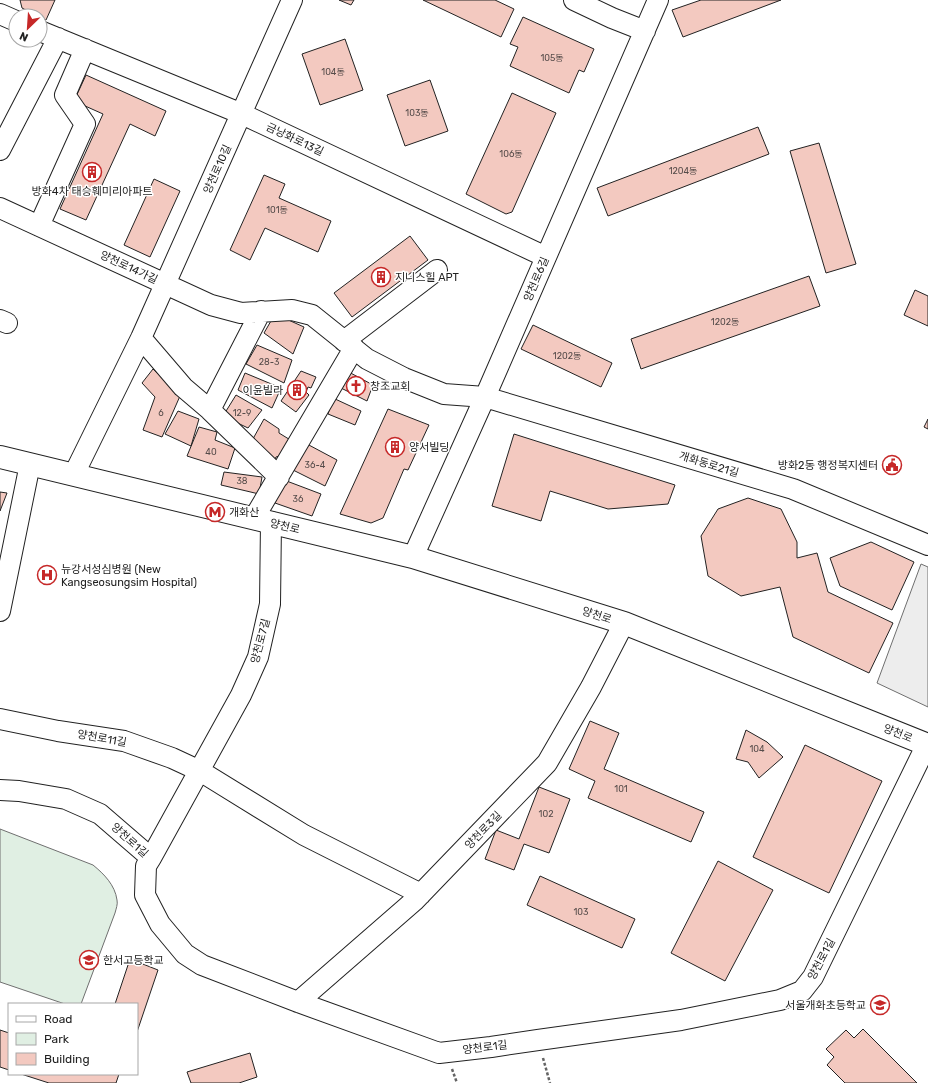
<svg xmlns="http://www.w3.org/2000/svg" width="928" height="1083" font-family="Rubik,'Noto Sans KR',sans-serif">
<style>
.green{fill:#e0efe3;stroke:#6f6f6f}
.parking{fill:#ededed;stroke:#6f6f6f}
.building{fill:#f3c9c0;stroke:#222}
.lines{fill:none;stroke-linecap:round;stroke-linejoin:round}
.minor-casing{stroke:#222;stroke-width:22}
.major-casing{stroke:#222;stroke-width:24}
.path{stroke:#646464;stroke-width:2.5;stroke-dasharray:3 2;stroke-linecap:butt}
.minor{stroke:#fff;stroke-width:20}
.major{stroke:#fff;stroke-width:22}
.labels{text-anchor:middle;stroke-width:3;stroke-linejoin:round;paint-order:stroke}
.number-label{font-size:9px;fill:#564c4a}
.street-label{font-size:11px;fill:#222;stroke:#fff}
.poi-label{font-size:11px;fill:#222;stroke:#fff;text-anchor:start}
</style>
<rect width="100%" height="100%" fill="#fff"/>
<path class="green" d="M0,829L93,865C104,874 115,885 117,900C118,904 116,909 115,913L81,1004H65L0,982Z"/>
<path class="parking" d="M921,564L928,567V707L877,683Z"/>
<path class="building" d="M20,0H55L46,20L40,18V16H37L22,8Z
M339,0H354L351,5Z
M423,0H495L514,9L501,37Z
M701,0H781L683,37L672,10Z
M523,17L594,49L584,72L579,70L569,93L510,66L518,47L510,44Z
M345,39L363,90L320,105L302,54Z
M86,75L166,111L155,136L130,124L86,220L60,209L103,114L74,101Z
M430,80L448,131L405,146L387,95Z
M512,93L556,113L512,212L506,214L466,194Z
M758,127L769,154L608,216L597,188Z
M819,143L856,264L826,273L790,151Z
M264,175L285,184L279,198L331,221L318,252L265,228L250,260L230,250Z
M154,179L180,191L150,257L124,245Z
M410,236L428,260L352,317L334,293Z
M809,276L820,306L641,369L631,339Z
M915,290L928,296V326L904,315Z
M275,314L304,327L293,354L264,333Z
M533,325L612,363L601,387L521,349Z
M257,345L292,360L284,383L246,364Z
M153,369L180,396L162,437L143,430L155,397L142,383Z
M345,370L373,385L367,401L339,387Z
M301,371L316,377L311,388L308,387L306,392L309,395L296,412L281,401Z
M245,373L281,388L272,408L238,390Z
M236,395L262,410L248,428L223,416Z
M333,398L361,411L355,425L328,414Z
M388,409L429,425L408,470L404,469L383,518L371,523L340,514Z
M178,411L199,419L191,446L165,434Z
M264,419L279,429V433L292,441L285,454L276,457L273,463L249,446Z
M928,419V429L924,427Z
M199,427L217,432L215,440L235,448L228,469L187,456Z
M514,434L675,485L668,504L608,509L550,491L541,521L492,506Z
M307,444L337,460L325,486L293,470Z
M224,472L262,477L259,494L221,485Z
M284,480L321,494L312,516L275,503Z
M0,492L7,493L0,511Z
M748,498L781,509L797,542V558L817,553L828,592L893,623L869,673L793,637L780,587L741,596L708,576L701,536L718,509Z
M871,542L914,562L892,610L840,586L830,558Z
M590,721L619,733L604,769L704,812L691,842L588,798L595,781L569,769Z
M746,730L767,742L783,757L759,778L748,762L736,759Z
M805,745L882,781L829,893L753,857Z
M539,787L570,799L549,853L524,844L514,870L485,859L496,830L519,839Z
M718,861L773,890L725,981L671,953Z
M540,876L635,919L622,948L527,905Z
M130,959L158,970L137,1032V1004H115Z
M863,1029L917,1083H845L827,1065L834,1057L826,1049L846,1030L854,1038Z
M0,1030L9,1033V1070L0,1067Z
M250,1053L257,1077L239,1083H191L187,1072Z
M21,1074H119L116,1083H49Z"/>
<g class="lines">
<defs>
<path id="minor" d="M574,0L612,18L645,31
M0,14L16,21
M40,31L242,114L546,257
M0,150L58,38
M0,208L211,305L241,313L292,310L312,315L367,359L404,378L444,394L485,397L793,489L928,545
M39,226L85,124L65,95L85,49
M0,320L7,323
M141,338L183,387L210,410L279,477
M344,341L437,270
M210,410L261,311
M74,474L141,338L292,0
M254,518L354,348
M413,557L485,397L658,0
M0,611L30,464
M0,719L58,731L124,741L172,758L200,771L304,835L421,894
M0,790L19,791L66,799L100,814L151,858L146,866L145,895L160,924L185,954L202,965L298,1002L439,1053L491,1047L538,1040L681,1020L780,1000L802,991L813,977L927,744
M151,858L241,695L258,657L270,604L271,522
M298,1002L414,901L547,763L591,687L624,623"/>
<path id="major" d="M0,457L413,557L624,623L928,745"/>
</defs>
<use href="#minor" class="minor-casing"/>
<use href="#major" class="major-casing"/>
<path class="path" d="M543,1058L550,1083
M452,1069L457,1083"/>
<use href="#minor" class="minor"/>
<use href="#major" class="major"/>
</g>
<defs>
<symbol id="building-ring" viewBox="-11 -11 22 22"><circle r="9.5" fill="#fff" stroke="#c62828" stroke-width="1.5"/><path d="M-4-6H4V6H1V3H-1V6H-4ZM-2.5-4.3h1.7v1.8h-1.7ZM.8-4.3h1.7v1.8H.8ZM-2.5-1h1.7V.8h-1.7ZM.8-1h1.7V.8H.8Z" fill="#c62828"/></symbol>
<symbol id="church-ring" viewBox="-11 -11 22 22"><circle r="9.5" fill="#fff" stroke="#c62828" stroke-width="1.5"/><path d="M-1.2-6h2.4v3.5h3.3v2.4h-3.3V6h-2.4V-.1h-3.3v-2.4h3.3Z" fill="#c62828"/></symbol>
<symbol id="civic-ring" viewBox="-11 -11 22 22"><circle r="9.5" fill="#fff" stroke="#c62828" stroke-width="1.5"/><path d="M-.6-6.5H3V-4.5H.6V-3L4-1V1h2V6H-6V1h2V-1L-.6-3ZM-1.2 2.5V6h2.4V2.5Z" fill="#c62828"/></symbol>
<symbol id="metro-ring" viewBox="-11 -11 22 22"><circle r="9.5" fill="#fff" stroke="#c62828" stroke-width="1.5"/><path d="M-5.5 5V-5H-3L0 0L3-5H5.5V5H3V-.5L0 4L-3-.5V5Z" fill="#c62828"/></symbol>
<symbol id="hospital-ring" viewBox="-11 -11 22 22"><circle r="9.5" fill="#fff" stroke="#c62828" stroke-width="1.5"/><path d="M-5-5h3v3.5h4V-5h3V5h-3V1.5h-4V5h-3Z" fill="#c62828"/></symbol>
<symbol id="school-ring" viewBox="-11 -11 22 22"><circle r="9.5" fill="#fff" stroke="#c62828" stroke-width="1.5"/><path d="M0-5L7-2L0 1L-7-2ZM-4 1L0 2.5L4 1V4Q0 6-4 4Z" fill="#c62828"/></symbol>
</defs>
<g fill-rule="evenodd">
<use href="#building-ring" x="81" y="161" width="22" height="22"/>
<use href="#building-ring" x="370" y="266" width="22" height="22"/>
<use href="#church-ring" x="345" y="375" width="22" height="22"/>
<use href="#building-ring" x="286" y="379" width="22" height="22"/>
<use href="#building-ring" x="384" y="436" width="22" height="22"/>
<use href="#civic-ring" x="881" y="454" width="22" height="22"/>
<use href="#metro-ring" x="204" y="501" width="22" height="22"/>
<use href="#hospital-ring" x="36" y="564" width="22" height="22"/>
<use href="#school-ring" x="78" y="949" width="22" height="22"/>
<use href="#school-ring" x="869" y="994" width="22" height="22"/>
</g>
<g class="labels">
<g class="number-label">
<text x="552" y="61">105동</text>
<text x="333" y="75">104동</text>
<text x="417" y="116">103동</text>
<text x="511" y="157">106동</text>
<text x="683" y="174">1204동</text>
<text x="277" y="213">101동</text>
<text x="725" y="325">1202동</text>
<text x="567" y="359">1202동</text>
<text x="269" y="365">28-3</text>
<text x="161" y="416">6</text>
<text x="242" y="416">12-9</text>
<text x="211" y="455">40</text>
<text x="315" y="468">36-4</text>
<text x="242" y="484">38</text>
<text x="298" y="502">36</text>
<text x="757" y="752">104</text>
<text x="621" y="792">101</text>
<text x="546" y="817">102</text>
<text x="581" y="915">103</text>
</g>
<g class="street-label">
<text transform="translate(295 139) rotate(25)" y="4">금낭화로13길</text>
<text transform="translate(217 169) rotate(-66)" y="4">양천로10길</text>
<text transform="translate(129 267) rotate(25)" y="4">양천로14가길</text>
<text transform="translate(536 279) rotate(-67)" y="4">양천로6길</text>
<text transform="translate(709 464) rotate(17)" y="4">개화동로21길</text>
<text transform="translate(285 526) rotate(14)" y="4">양천로</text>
<text transform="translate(597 615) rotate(18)" y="4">양천로</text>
<text transform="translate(260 641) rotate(-75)" y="4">양천로7길</text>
<text transform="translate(898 733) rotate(22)" y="4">양천로</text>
<text transform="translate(102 738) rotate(10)" y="4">양천로11길</text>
<text transform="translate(483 830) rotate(-46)" y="4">양천로3길</text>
<text transform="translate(130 840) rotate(42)" y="4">양천로1길</text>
<text transform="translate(821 959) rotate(-62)" y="4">양천로1길</text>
<text transform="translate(485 1047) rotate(-7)" y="4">양천로1길</text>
</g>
<g class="poi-label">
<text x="92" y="195" text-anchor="middle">방화4차 태승훼미리아파트</text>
<text x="395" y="281">지니스힐 APT</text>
<text x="370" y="390">창조교회</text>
<text x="283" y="394" text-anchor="end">이윤빌라</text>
<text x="409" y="451">양서빌딩</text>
<text x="878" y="469" text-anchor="end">방화2동 행정복지센터</text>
<text x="229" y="516">개화산</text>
<text x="61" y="573">뉴강서성심병원 (New<tspan x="61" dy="13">Kangseosungsim Hospital)</tspan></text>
<text x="103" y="964">한서고등학교</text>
<text x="866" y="1009" text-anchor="end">서울개화초등학교</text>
</g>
</g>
<rect x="8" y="1003" width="130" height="72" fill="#ffffff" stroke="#a7a7a7"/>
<rect x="16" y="1016" width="20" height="6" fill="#ffffff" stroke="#a7a7a7"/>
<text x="44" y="1023" font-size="12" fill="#222222">Road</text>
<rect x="16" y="1033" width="20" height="12" fill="#e0efe3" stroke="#a7a7a7"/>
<text x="44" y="1043" font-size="12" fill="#222222">Park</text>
<rect x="16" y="1053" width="20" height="12" fill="#f3c9c0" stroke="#a7a7a7"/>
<text x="44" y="1063" font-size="12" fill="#222222">Building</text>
<g transform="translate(28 28) rotate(205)"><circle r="19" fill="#ffffff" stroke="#a7a7a7"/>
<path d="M0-3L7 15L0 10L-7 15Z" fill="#c62828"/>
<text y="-6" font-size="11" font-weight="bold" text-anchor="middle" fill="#222222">N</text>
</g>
</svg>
